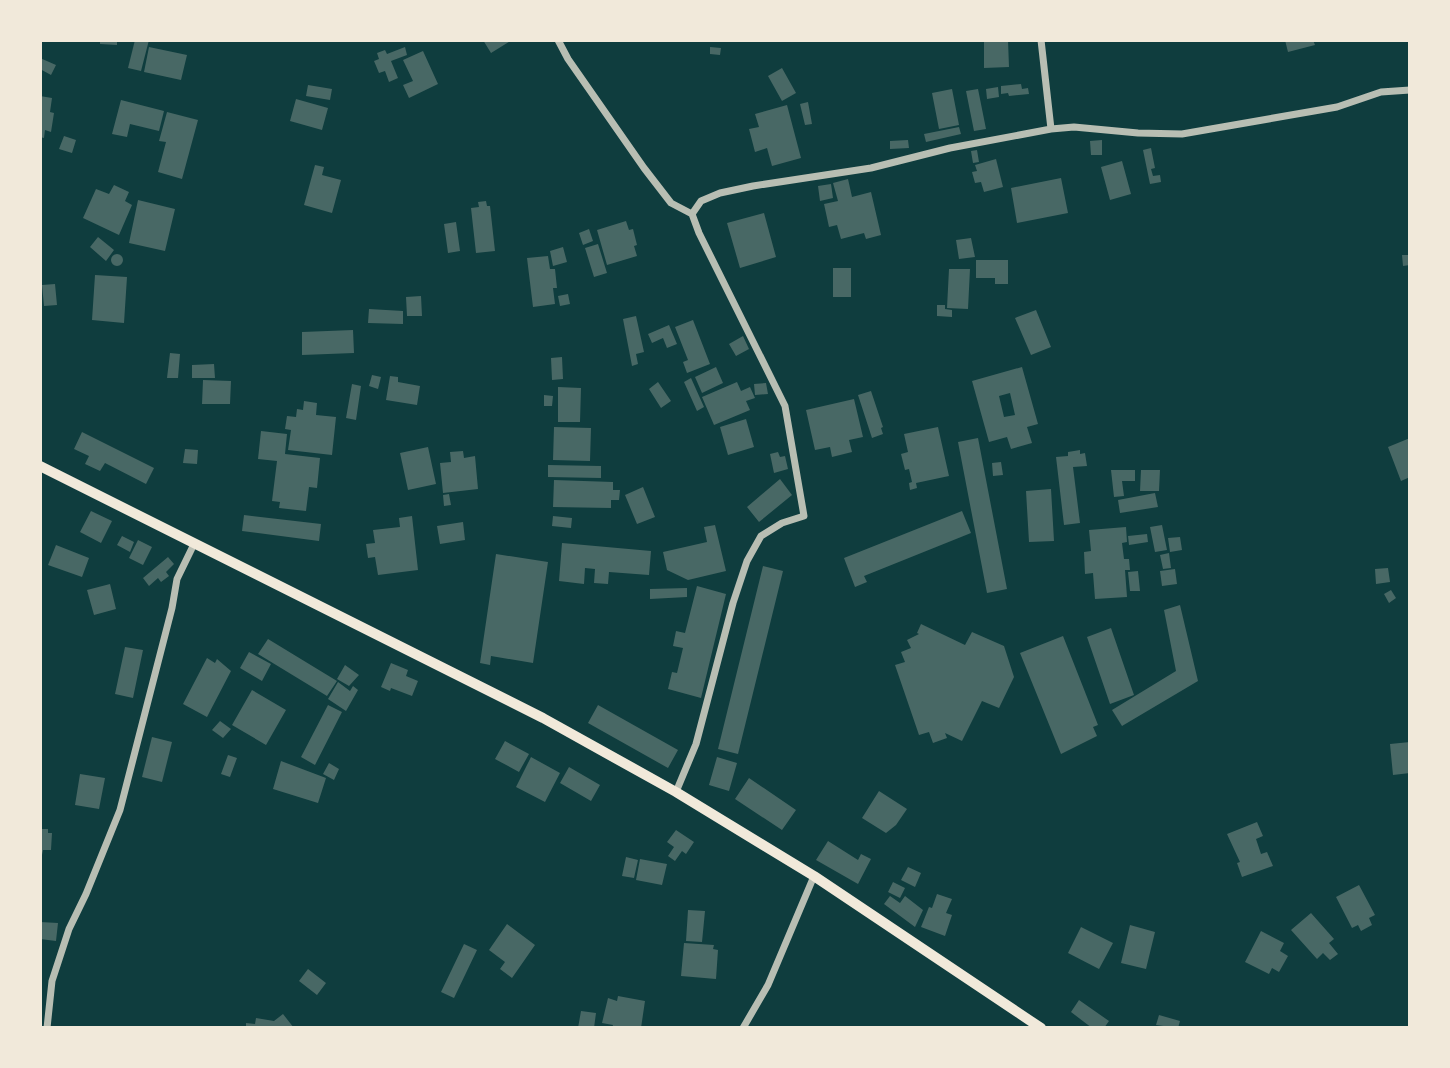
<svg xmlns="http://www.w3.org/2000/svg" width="1450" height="1068" font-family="Commissioner,sans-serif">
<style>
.building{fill:#486865;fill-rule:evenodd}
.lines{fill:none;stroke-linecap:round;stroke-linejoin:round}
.minor{stroke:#b8beb3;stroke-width:7}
.primary{stroke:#f1e9da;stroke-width:10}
</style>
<rect width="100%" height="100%" fill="#0f3d3e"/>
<path class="building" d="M100,40H117V45L100,44Z
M135,40H149L141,71L128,68Z
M483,40H512L491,53Z
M984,40H1008L1009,67L984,68Z
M1285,40H1313L1315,45L1288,52Z
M149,47L187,55L181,80L144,72Z
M405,47L407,55L391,61L398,78L389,82L385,71L379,73L374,61L379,59L377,53L385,50L387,54Z
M710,47L721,48L720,55L710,54Z
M423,51L438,84L409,98L403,85L413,81L403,60Z
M40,58L56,65L51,75L40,69Z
M782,68L796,93L782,101L768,76Z
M1021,84L1022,89L1028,88L1029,94L1009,96L1008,93L1001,94V86Z
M308,85L332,89L330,100L306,96Z
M998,87L999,97L987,99L986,89Z
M952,89L959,125L939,129L932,93Z
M978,89L986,129L974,131L966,91Z
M40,96L52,98L50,112L54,113L51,132L45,130L44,138L40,137Z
M296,99L328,108L322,130L290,121Z
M121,100L164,111L159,131L130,124L127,137L112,134Z
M808,102L812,124L805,125L800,104Z
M787,105L801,158L772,166L767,148L755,152L749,129L759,127L755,114Z
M167,112L198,120L182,179L158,172L166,142L159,141Z
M959,127L961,134L926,142L924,134Z
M64,136L76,140L72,153L59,149Z
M908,140L909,148L890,149V141Z
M1102,140V155H1091L1090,141Z
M1151,148L1155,168L1151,169L1153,176L1160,175L1161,182L1150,184L1143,150Z
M977,150L979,162L973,163L971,151Z
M996,159L1003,187L984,192L981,182L975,183L972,172L977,171L975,165Z
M1122,161L1131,194L1110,200L1101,167Z
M315,165L324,167L322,175L341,180L332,213L304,205Z
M1061,178L1068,213L1017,223L1011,188Z
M848,179L852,197L871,192L881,235L866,239L864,233L841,239L837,225L829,227L824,204L838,201L833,183Z
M831,184L833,198L820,201L818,186Z
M114,185L129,192L125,201L132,205L119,235L83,218L96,189L109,194Z
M138,200L175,209L165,251L129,243Z
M486,201L487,206H490L495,251L476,253L471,208L479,207L478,202Z
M764,213L776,257L740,268L727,223Z
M626,221L629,230L633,229L637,245L634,246L637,256L607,265L597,230Z
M456,222L460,251L448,253L444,224Z
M589,229L593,241L583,245L579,233Z
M98,237L114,250L106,261L90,247Z
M971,238L975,257L959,259L956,240Z
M598,244L607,273L594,277L585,248Z
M563,247L567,262L553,266L550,251Z
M111 260a6 6 0 1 1 12 0a6 6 0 1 1-12 0Z
M1402,255H1410V265L1403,266Z
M548,256L550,269H555L557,288H553L555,304L533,307L527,258Z
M976,260H1008V284H995V278H976Z
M833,268H851V297H833Z
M949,269H970L968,309L947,308Z
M95,275L127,277L124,323L92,320Z
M55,284L57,305L44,306L42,285Z
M568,294L570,304L560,306L558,296Z
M421,296L422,316H407L406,297Z
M937,305H945V309L952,310V317L937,316Z
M369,309L403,311V324L368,323Z
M1036,310L1051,347L1031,355L1015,318Z
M636,316L644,352L636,354L638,364L632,366L623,319Z
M693,320L710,364L687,373L683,362L688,360L675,327Z
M669,325L677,344L667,348L663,338L652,343L648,334Z
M353,330L354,353L302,355V332Z
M743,336L749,349L736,356L729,344Z
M170,353L180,354L178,378H167Z
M562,357L563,379L552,380L551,358Z
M214,364L215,378H192V365Z
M716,367L723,383L702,393L695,377Z
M1022,367L1038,424L1027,427L1032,443L1011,449L1007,437L989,442L972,381ZM1010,393L1015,415L1004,417L999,396Z
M372,375L381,377L378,389L369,386Z
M390,376L398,377V382L420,386L417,405L386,400Z
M691,378L704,407L697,411L684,382Z
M203,380L231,381L230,404H202Z
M658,382L671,401L661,408L649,389Z
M737,382L741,391L750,387L755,398L746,401L750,410L714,425L702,397Z
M766,383L768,394L755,395L754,384Z
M352,384L361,386L356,420L346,418Z
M558,387L581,388L580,422H558Z
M871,391L883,427L881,428L883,434L872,438L858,395Z
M544,395L553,396L552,406H544Z
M854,399L863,437L849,440L852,452L832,457L830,447L815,450L806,410Z
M304,401L317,403L316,415L336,417L332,455L288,450L291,430L285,429L287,416L296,417L297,409L303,410Z
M746,419L754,447L728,455L720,427Z
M554,427L591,428L590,461L553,460Z
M938,427L949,476L916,483L917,488L910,490L909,483L912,482L909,469L905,470L901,454L908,452L904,434Z
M261,431L287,434L285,454L320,458L317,488L309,487L306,511L279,508L280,502L272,501L277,461L258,459Z
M82,432L154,468L146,484L105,463L100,471L85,464L89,456L74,449Z
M978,438L1007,589L987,593L958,442Z
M1410,438V477L1401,481L1388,447Z
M428,447L436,484L408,490L400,453Z
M185,449L198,450L197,464L183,463Z
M1080,450V454L1085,453L1087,466L1073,467L1080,523L1064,525L1056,457L1068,456V452Z
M463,451L464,458L475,456L478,489L443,493L440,463L451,462L450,452Z
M778,452L780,457L785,456L788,469L774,473L770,454Z
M1001,462L1003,475L993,476L992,463Z
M548,465L601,466V478L548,477Z
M1111,470H1135V481H1122L1124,496L1114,497Z
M1141,470H1160L1159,491H1140Z
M780,479L792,495L759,522L747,507Z
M554,480L613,482V490H620L619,500H611V508L553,507Z
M643,487L655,517L637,524L625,495Z
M1051,489L1054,541L1029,542L1026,491Z
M1155,493L1158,507L1120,513L1118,500Z
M449,494L451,505L444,506L443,495Z
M91,511L112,521L101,543L80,532Z
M962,511L971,533L864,576L867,582L855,587L844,558Z
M244,515L321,524L319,541L242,531Z
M412,516L418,570L378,575L375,557L368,558L366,544L375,543L373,530L400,527L399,518Z
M553,516L572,518L571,528L552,526Z
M463,522L465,540L440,544L437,526Z
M715,525L726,571L688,580L667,570L663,552L707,542L704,527Z
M1162,525L1167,550L1155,552L1150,527Z
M1126,527L1127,542L1122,543L1124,559H1129L1130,570H1125L1127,597L1095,599L1093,573L1085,574L1084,552L1091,551L1089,530Z
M1147,534L1148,542L1129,545L1128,536Z
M122,536L134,542L130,552L117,545Z
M1180,537L1182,550L1170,552L1168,538Z
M138,540L152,547L143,565L129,558Z
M562,543L651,551L649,575L609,572L608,584L594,583L595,569L585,568L584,584L559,581Z
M56,545L89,558L82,577L48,565Z
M1169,553L1171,568L1163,569L1160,555Z
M496,554L548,562L533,663L491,656L490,665L480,663Z
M168,557L174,564L166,572L169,576L161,582L158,578L149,586L143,578Z
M763,566L783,571L738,754L718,749Z
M1388,568L1390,582L1376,584L1375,569Z
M1175,569L1177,584L1162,586L1160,571Z
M1138,571L1140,591H1130L1128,572Z
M110,584L116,609L94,615L87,590Z
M697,586L726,594L701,698L668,689L672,672L677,673L683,648L673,646L676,631L685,633Z
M687,588V597L650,599V589Z
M1391,590L1396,598L1389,603L1384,594Z
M1180,605L1198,681L1122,726L1112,710L1176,671L1164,610Z
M921,624L965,645L972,632L1004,646L1014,677L999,708L982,701L962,741L945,733L947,738L933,743L929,732L919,735L895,665L905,662L901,652L911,648L907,640L919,634L917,633Z
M1111,628L1134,695L1110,704L1087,637Z
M1063,636L1098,725L1093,727L1097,736L1061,754L1020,653Z
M268,639L337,681L327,696L258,654Z
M125,647L143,650L133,698L115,694Z
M249,652L271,664L262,681L240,668Z
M207,658L215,663L217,659L231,671L207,717L183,704Z
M391,663L408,670L406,676L418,681L412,696L391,688L390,691L381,687Z
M345,665L359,675L349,686L337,679Z
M338,682L350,691L353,686L358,690L346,711L328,699Z
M252,690L286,710L266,745L232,725Z
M328,705L342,712L315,765L301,757Z
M598,705L678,750L668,768L588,723Z
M220,721L231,729L223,738L212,730Z
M152,737L172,742L162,782L142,777Z
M505,741L529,754L519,772L495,759Z
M1410,742V773L1393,775L1390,744Z
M228,755L237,758L230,777L221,774Z
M531,757L560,773L545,802L516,787Z
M717,757L737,763L729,791L709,785Z
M281,761L326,778L318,803L273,789Z
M329,763L339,769L334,780L323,774Z
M569,767L600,785L591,801L560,783Z
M80,774L105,778L99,809L75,805Z
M749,778L796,810L782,830L735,799Z
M879,791L907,809L896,825L886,833L862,818Z
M1257,822L1263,836L1256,839L1261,854L1267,852L1273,866L1242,877L1237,863L1240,862L1227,834Z
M40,829H48V833H52L51,850H43L42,855Z
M676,830L694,842L686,854L682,851L675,861L668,856L674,847L667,842Z
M828,841L858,860L861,854L871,859L858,884L816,860Z
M626,857L638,860L634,878L622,876Z
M640,859L667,864L662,885L636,880Z
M908,867L921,873L915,887L901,880Z
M893,882L905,888L900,898L888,892Z
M1359,885L1375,915L1369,918L1372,925L1361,931L1358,925L1352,928L1336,897Z
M937,894L952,899L946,913L952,915L945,936L921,927L929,907L932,908Z
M890,896L900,903L905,896L923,910L915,927L884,904Z
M688,910L705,911L702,942L686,941Z
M1311,913L1334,939L1329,943L1338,954L1330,960L1323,953L1317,959L1291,930Z
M40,922L58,923L56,941L40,939Z
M507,924L535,945L512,978L500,969L505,962L489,950Z
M1130,925L1155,932L1146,969L1121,963Z
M1081,927L1113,943L1099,969L1068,953Z
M1261,931L1284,943L1280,951L1288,956L1279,972L1272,968L1269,974L1245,962Z
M684,943L714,945L713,949L718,950L716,979L681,976Z
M464,944L477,950L454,998L441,992Z
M308,969L326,983L317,995L299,981Z
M618,996L645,1001L641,1028H612L613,1025L602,1023L608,998L617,1001Z
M1079,1000L1109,1021L1104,1028H1092L1071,1012Z
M581,1011L596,1013L594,1028H578Z
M283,1014L294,1028H246V1023L255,1024L256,1018L274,1021Z
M1159,1015L1180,1021L1178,1028L1156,1025Z"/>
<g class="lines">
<path class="minor" d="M558,40L568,59L644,168L671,203L692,214
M1041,40L1051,129
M676,792L696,744L733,603L747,561L761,536L782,523L804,516L785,406L699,233L692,214L701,201L720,193L753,186L871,168L950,148L1051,129L1074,127L1138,133L1182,134L1337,107L1381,92L1410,90
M47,1028L52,981L69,929L86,894L120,810L172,608L177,579L194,544
M743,1028L768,985L814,876"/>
<path class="primary" d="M40,466L543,718L676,792L814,876L1041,1028"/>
</g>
<rect width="1450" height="1068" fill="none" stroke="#f1e9da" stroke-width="84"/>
</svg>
